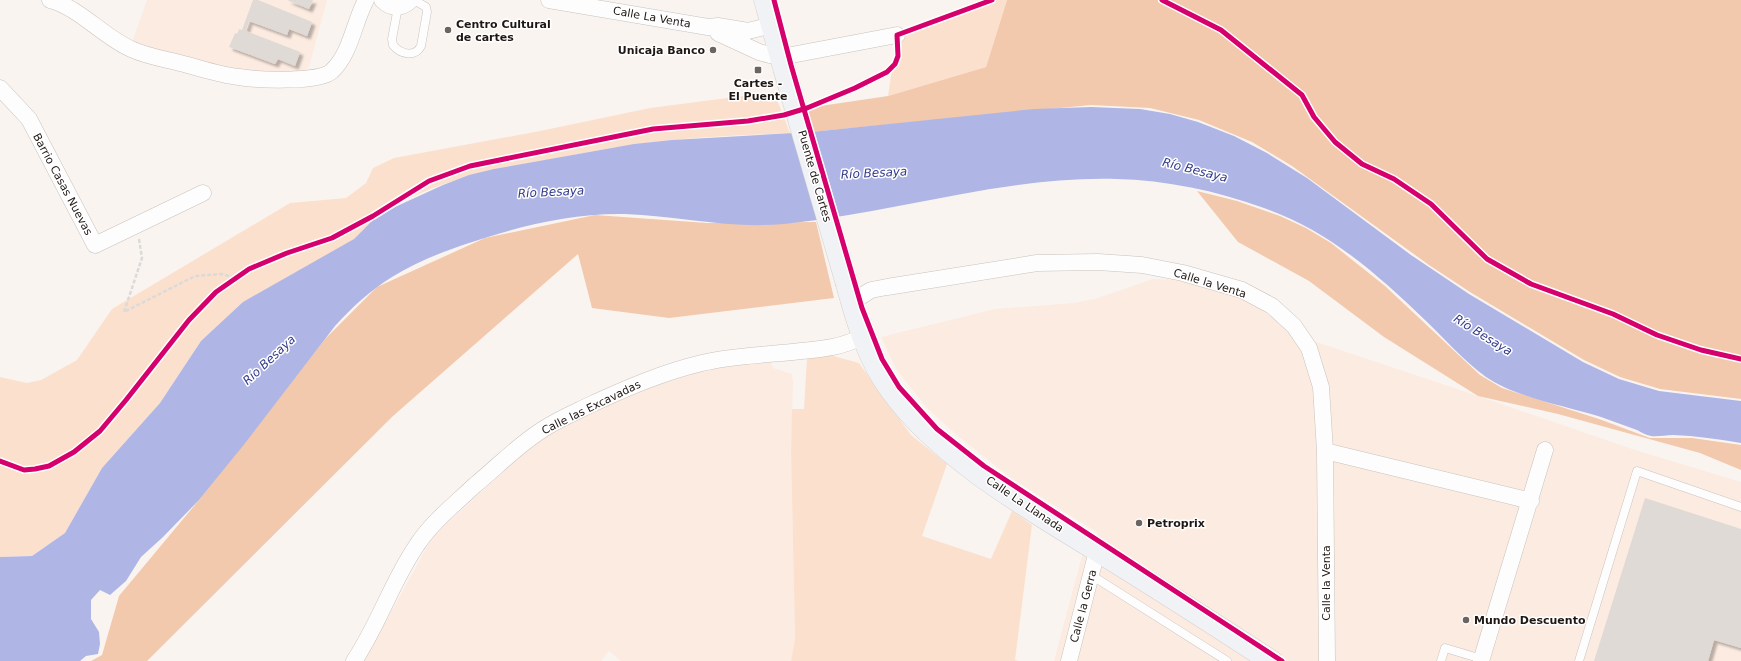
<svg xmlns="http://www.w3.org/2000/svg" width="1741" height="661" font-family="'DejaVu Sans',sans-serif">
<style>
.built{fill:#fcebe0}
.green{fill:#fce0ce}
.forest{fill:#f2c9ad}
.water{fill:#afb6e6}
.building{fill:#e0dad6;filter:url(#shadow)}
.lines{fill:none;stroke-linecap:round;stroke-linejoin:round}
.service-casing{stroke:#c8c2be;stroke-width:9}
.minor-casing{stroke:#c8c2be;stroke-width:17}
.trunk-casing{stroke:#d5d1cf;stroke-width:23}
.path{stroke:#dbdad8;stroke-width:2.5;stroke-dasharray:4 2;stroke-linecap:butt}
.service{stroke:#fefdfd;stroke-width:8}
.minor{stroke:#fefdfd;stroke-width:16}
.trunk{stroke:#f1f2f5;stroke-width:22}
.trunk-bridge-casing{stroke:#d5d1cf;stroke-width:23;stroke-linecap:butt}
.trunk-bridge{stroke:#f1f2f5;stroke-width:22}
.cycleway-casing{stroke:#fff;stroke-width:8}
.cycleway{stroke:#d6006c;stroke-width:5}
.poi-dot{fill:#6b6460;stroke:#fff;stroke-width:1.5}
.labels{text-anchor:middle;stroke-width:3;stroke-linejoin:round;paint-order:stroke}
.street-label{font-size:11px;fill:#1e1713;stroke:#fff}
.poi-label{font-size:11px;font-weight:bold;fill:#1e1713;stroke:#fff;text-anchor:start}
.water-label{font-size:12px;font-style:italic;fill:#333a8b;stroke:#fff}
</style>
<defs>
<filter id="shadow"><feDropShadow dx="3.5" dy="3.5" stdDeviation="1" flood-color="#0004"/></filter>
</defs>
<rect width="100%" height="100%" fill="#faf4f0"/>
<path class="built" d="M147,0H327L309,67L301,73H235L132,42Z
M1153,279L1183,280L1253,303L1284,327L1313,341L1478,396L1635,450L1741,482V661H1054L1082,556L1098,533L1011,478L958,436L927,408L896,369L881,337L995,309L1074,303L1095,299Z
M769,359L773,368L792,374L793,383L791,451L795,638L791,661H621L609,651L601,661H364L433,536L547,432L658,380L713,366Z"/>
<path class="green" d="M992,0H1007L986,67L888,96L897,35Z
M774,92L790,133C751,135 712,136 672,140C632,144 592,151 552,159C483,171 404,185 354,239L201,341L160,403L102,468L65,533L32,556L0,557V377L27,383L41,380L77,360L112,309L290,203L346,198L366,183L373,168L394,158L540,131L650,108Z
M826,354L859,363L911,435L947,464L922,536L991,559L1012,511L1032,525L1015,660L1019,661H791L795,638L791,451L792,409H804L807,358Z"/>
<path class="forest" d="M1007,0H1741V399L1660,389L1620,377L1584,360L1470,292L1429,265L1292,166L1252,142L1199,120L1150,108L1091,105L811,132L807,108L888,96L986,67Z
M1197,191L1237,201L1280,216L1306,228L1331,243L1385,286L1480,375L1502,388L1599,419L1650,438H1692L1741,445V470L1700,453L1558,414L1478,396L1384,337L1309,281L1238,242Z
M595,215L707,223L816,222L834,298L669,318L592,308L578,254L393,416L147,661H91L102,655L119,596L199,500L325,339L377,287L485,238Z"/>
<path class="water" d="M1091,107L1140,109L1170,114L1198,122L1234,136L1267,153L1307,178L1411,255L1469,294L1583,362L1619,379L1659,391L1741,401V443C1719,439 1696,436 1673,435C1666,435 1657,437 1651,436C1646,435 1641,432 1637,430C1625,426 1613,421 1601,417C1565,406 1517,398 1486,377C1464,361 1445,339 1425,320C1377,274 1328,230 1264,208C1217,191 1166,180 1116,179C1003,176 895,213 784,224C730,229 679,216 625,214C571,213 520,226 469,243C442,252 416,262 392,277C371,290 352,307 335,326L246,442L199,500L163,537L141,557L126,581L110,595L100,590L91,600V619L99,632L100,644L98,654L86,656L80,661H0V557L32,556L65,533L102,468L160,403L201,341L243,302L354,239L371,222L384,212L443,185L469,175L494,169L634,144L672,140L811,132L1034,109Z"/>
<path class="building" d="M253,0H258L312,22L307,36L289,29L287,35L249,21L246,31L300,52L295,66L278,59L275,64L229,47L235,33L237,34L239,29L242,30Z
M287,0H313L309,9Z
M1645,498L1741,529V648L1714,640L1708,661H1594Z"/>
<g class="lines">
<defs>
<path id="service" d="M398,7L392,39L393,45C400,54 415,58 421,46L427,12L426,7L414,0
M1091,575L1227,661
M1441,661L1445,648L1482,659
M1579,661L1637,471L1741,507"/>
<path id="minor" d="M50,0C80,8 102,36 131,49C146,56 164,59 180,63C200,68 219,75 239,77C257,80 320,83 332,71C351,53 354,22 366,0
M382,0C391,9 402,9 411,0
M549,0L708,27L718,26L748,31L772,25
M718,33L759,52L770,55L780,53
M781,57L897,35
M0,88L29,119L95,245L203,193
M852,302L871,290L887,287L1037,263L1098,262L1142,265L1183,273L1242,290L1272,306L1294,326L1309,348L1321,387L1325,451L1327,661
M1325,451L1531,501
M354,661C379,624 392,581 417,545C432,522 455,504 475,485C497,467 518,445 542,430C558,419 576,412 594,403C629,387 664,372 702,363C734,355 768,355 801,351C822,349 844,347 863,336
M1069,661L1097,551
M1481,661L1545,450"/>
<path id="trunk" d="M765,0L784,68
M847,284C857,321 868,359 891,390C939,457 1028,508 1098,551C1156,587 1214,624 1271,661"/>
</defs>
<use href="#service" class="service-casing"/>
<use href="#minor" class="minor-casing"/>
<use href="#trunk" class="trunk-casing"/>
<path class="path" d="M1162,0L1221,30L1302,95L1314,117L1335,142L1362,164L1394,179L1431,204L1487,259L1531,284L1613,314L1657,335L1701,350L1741,359
M910,30L992,0
M814,105L855,88L887,72L897,60L898,50
M139,239L142,258L124,312L195,276L222,274L236,278
M0,461L24,470L35,469L49,466L74,452L100,431L126,400L189,320L216,292L249,269L287,253L332,238L373,216L429,181L470,166L653,129L711,125L781,116"/>
<use href="#service" class="service"/>
<use href="#minor" class="minor"/>
<use href="#trunk" class="trunk"/>
<defs>
<path id="trunk-bridge" d="M784,68L847,284"/>
</defs>
<use href="#trunk-bridge" class="trunk-bridge-casing"/>
<use href="#trunk-bridge" class="trunk-bridge"/>
<defs>
<path id="cycleway" d="M774,0L791,65L862,308L882,359L899,387L937,429L984,466L1282,661
M1162,0L1221,30L1302,95L1314,117L1335,142L1362,164L1394,179L1431,204L1487,259L1531,284L1613,314L1657,335L1701,350L1741,359
M0,461L24,470L35,469L49,466L74,452L100,431L126,400L189,320L216,292L249,269L287,253L332,238L373,216L429,181L470,166L653,129L748,121L784,115L807,108L855,88L887,72L895,64L898,56L897,35L992,0"/>
</defs>
<use href="#cycleway" class="cycleway-casing"/>
<use href="#cycleway" class="cycleway"/>
</g>
<g class="poi-dot">
<circle cx="448" cy="30" r="4"/>
<circle cx="713" cy="50" r="4"/>
<rect x="754" y="66" width="8" height="8" rx="2"/>
<circle cx="1139" cy="523" r="4"/>
<circle cx="1466" cy="620" r="4"/>
</g>
<g class="labels">
<g class="street-label">
<text transform="translate(652 17) rotate(10)" y="4">Calle La Venta</text>
<text transform="translate(815 176) rotate(74)" y="4">Puente de Cartes</text>
<text transform="translate(63 184) rotate(62)" y="4">Barrio Casas Nuevas</text>
<text transform="translate(1210 283) rotate(17)" y="4">Calle la Venta</text>
<text transform="translate(591 407) rotate(-26)" y="4">Calle las Excavadas</text>
<text transform="translate(1025 504) rotate(34)" y="4">Calle La Llanada</text>
<text transform="translate(1326 583) rotate(-90)" y="4">Calle la Venta</text>
<text transform="translate(1083 606) rotate(-75)" y="4">Calle la Gerra</text>
</g>
<g class="poi-label">
<text x="456" y="28">Centro Cultural<tspan x="456" dy="13">de cartes</tspan></text>
<text x="705" y="54" text-anchor="end">Unicaja Banco</text>
<text x="758" y="87" text-anchor="middle">Cartes -<tspan x="758" dy="13">El Puente</tspan></text>
<text x="1147" y="527">Petroprix</text>
<text x="1474" y="624">Mundo Descuento</text>
</g>
<g class="water-label">
<text transform="translate(1195 170) rotate(14)" y="4">Río Besaya</text>
<text transform="translate(874 173) rotate(-3)" y="4">Río Besaya</text>
<text transform="translate(551 192) rotate(-3)" y="4">Río Besaya</text>
<text transform="translate(1483 335) rotate(32)" y="4">Río Besaya</text>
<text transform="translate(269 360) rotate(-43)" y="4">Río Besaya</text>
</g>
</g>
</svg>
